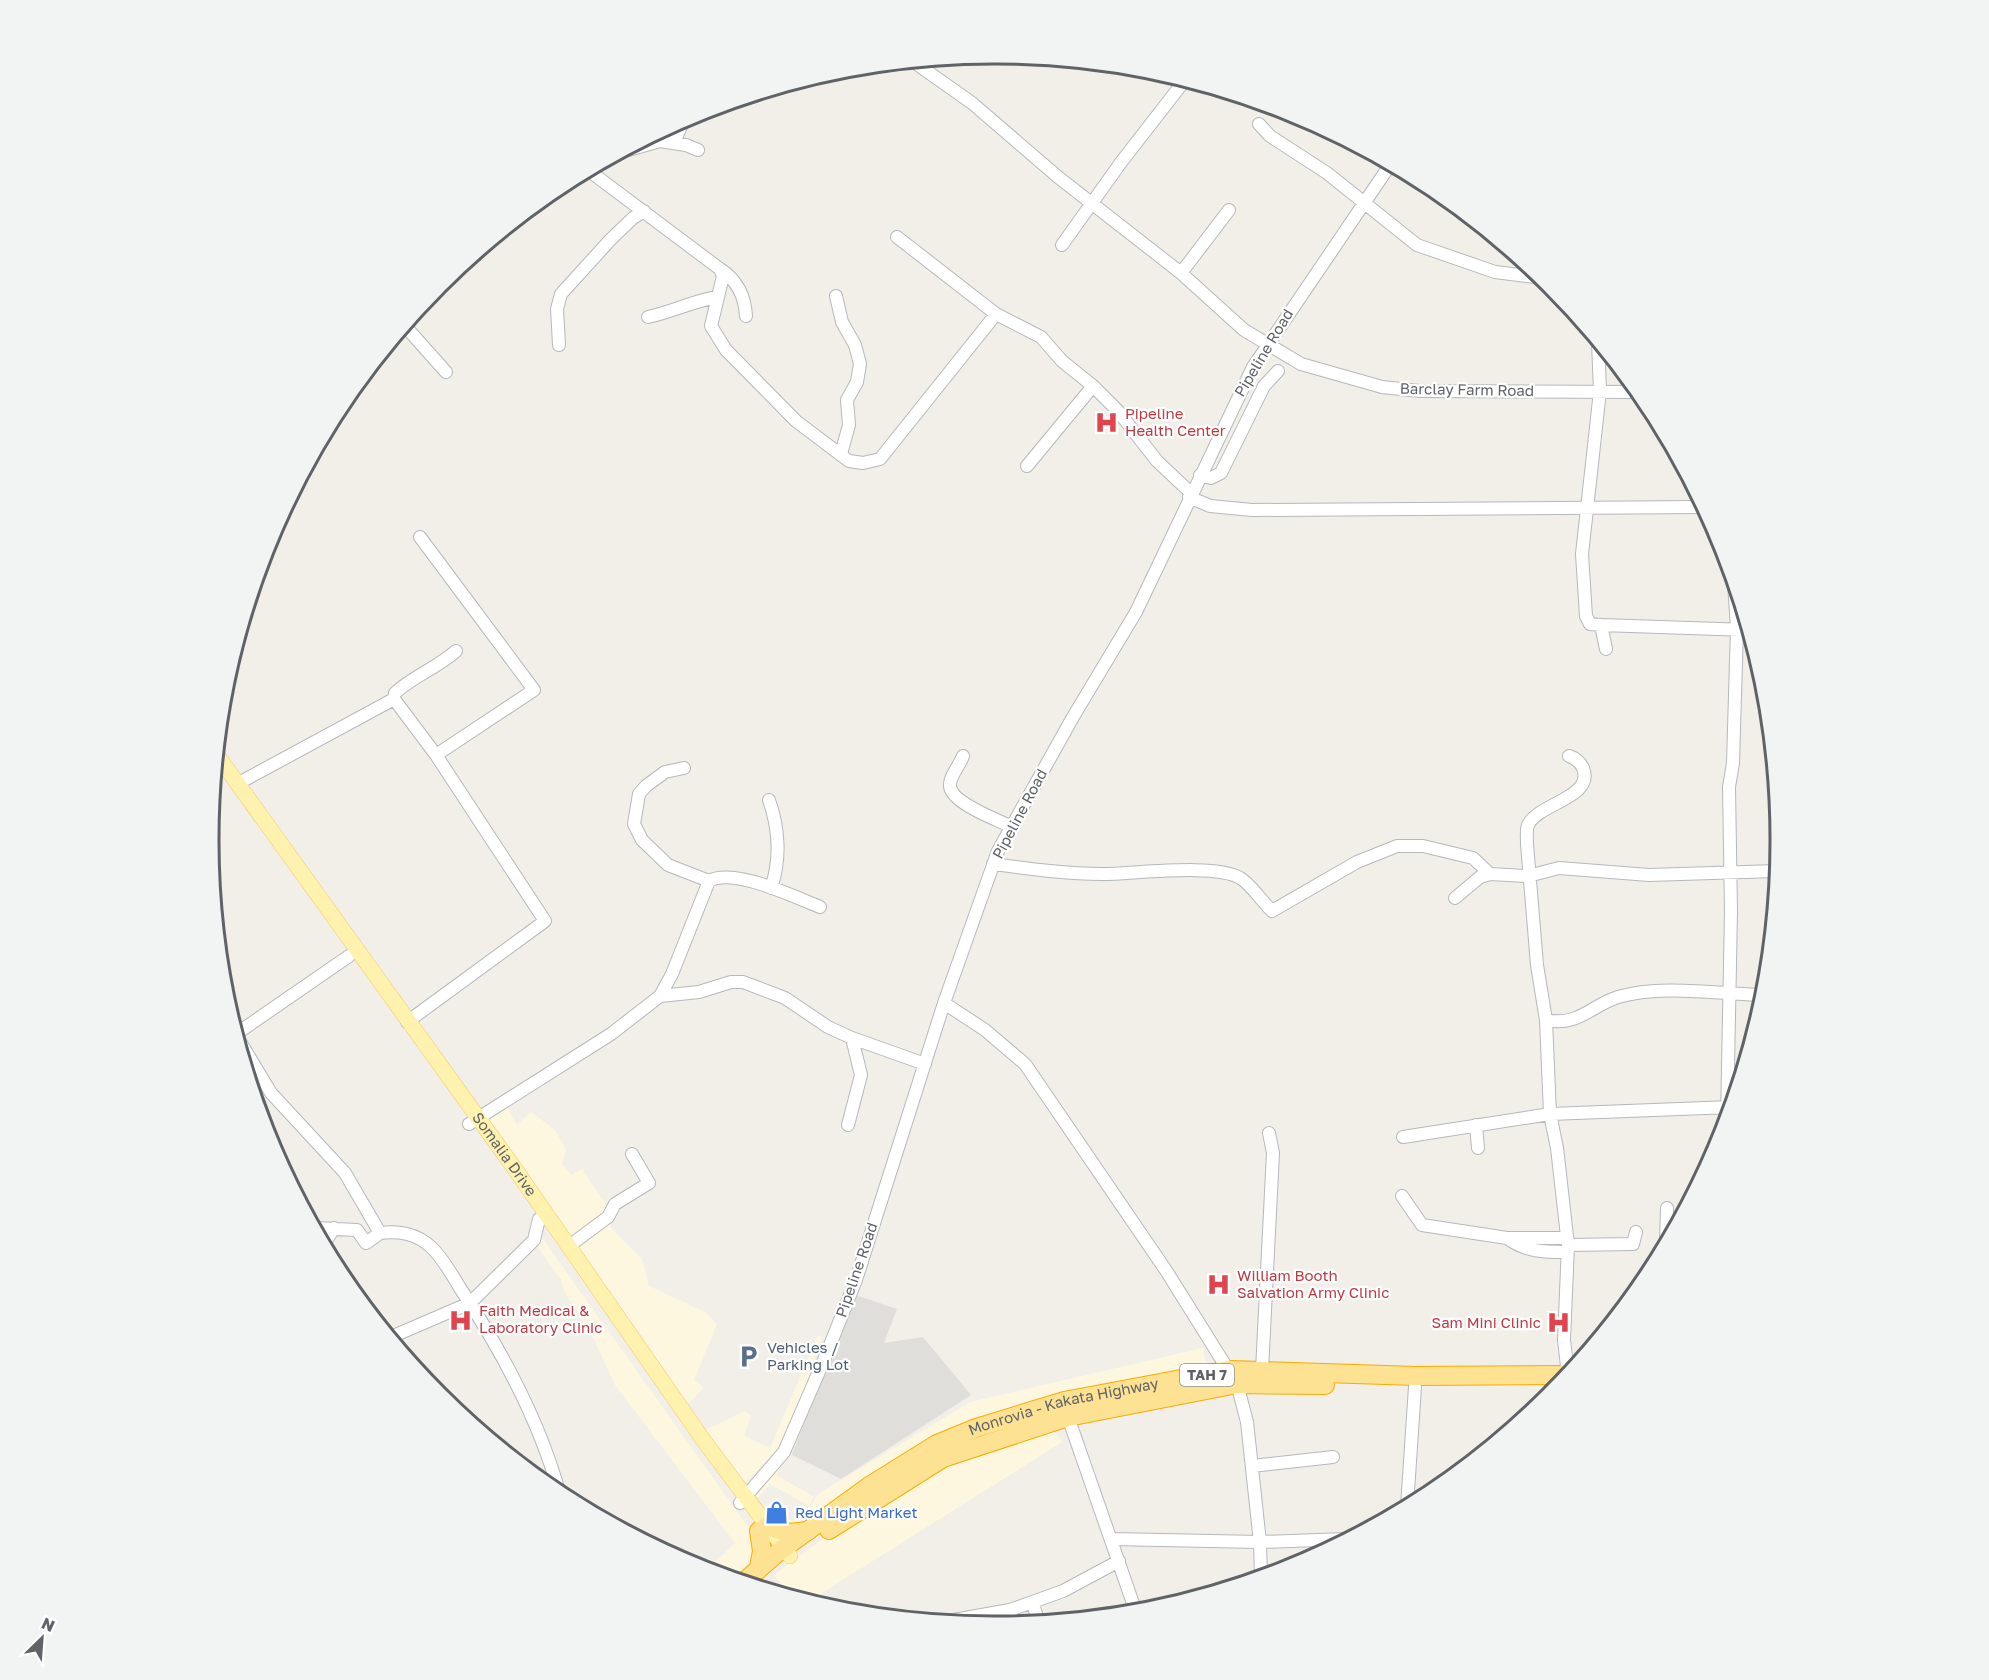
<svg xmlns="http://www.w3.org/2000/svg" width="1989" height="1680" font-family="'Golos Text',sans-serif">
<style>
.commercial{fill:#fef7e0}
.industrial{fill:#e0deda}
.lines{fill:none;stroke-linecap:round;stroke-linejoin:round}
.minor-casing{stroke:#b5b8bc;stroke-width:14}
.major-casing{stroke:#f2c960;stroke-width:16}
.highway-casing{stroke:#f9ab00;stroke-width:20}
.minor{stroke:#fff;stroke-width:12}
.major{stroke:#fff2af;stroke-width:15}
.highway{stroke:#fde293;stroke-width:18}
.labels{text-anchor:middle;stroke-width:4.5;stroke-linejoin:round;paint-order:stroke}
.shield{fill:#fff;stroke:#8f9295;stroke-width:1.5}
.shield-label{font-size:14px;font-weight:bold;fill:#5f6368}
.street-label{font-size:15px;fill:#5f6368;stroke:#fff}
.health-label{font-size:15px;fill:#be3a42;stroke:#fff;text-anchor:start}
.service-label{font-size:15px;fill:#4e5e75;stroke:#fff;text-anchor:start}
.shop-label{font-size:15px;fill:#366cbe;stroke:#fff;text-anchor:start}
.rim{fill:none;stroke:#5f6368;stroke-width:3}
</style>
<rect width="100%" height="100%" fill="#f1efe8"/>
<path class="commercial" d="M507,1107L517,1125L531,1112L555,1130L566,1150L562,1164L571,1175L582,1169L613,1215L610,1226L643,1261L649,1286L705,1312L717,1324L694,1380L704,1388L681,1410L480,1126Z
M542,1238L766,1552L738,1579L707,1570L735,1543L615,1385L594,1339L564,1291L561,1279L534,1243Z
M818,1335L822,1337L804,1390L778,1448L736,1493L695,1435L745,1411L751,1416L744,1436L770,1448Z
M1203,1348L1206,1364L1224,1381L961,1433L790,1534L771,1520H797L809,1508L818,1494L970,1402Z
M1043,1418L1062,1442L809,1601L790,1596L774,1575L933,1457Z
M793,1446L776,1475L814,1497L809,1506L770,1484L749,1507L745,1493Z"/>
<path class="industrial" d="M853,1294L897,1309L884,1343L923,1337L971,1395L841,1479L792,1455Z"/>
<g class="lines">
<defs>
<path id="minor" d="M914,62L972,103L1058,177L1181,273L1244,330L1301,364L1382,387L1420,391L1638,392
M1259,124L1270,136L1327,173L1417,245L1495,272L1543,278
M674,143L684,119
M625,151L660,141L686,145L698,150
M588,170L720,269L723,276L711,326L726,350L796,421L849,461L863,463L880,459L996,314L1041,337L1062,361L1093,386L1118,411L1157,461L1191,493
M897,237L996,314
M1062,245L1122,161L1185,80
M720,269C737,280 745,296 746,316
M1181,273L1229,210
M836,296L842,322L855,345L860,364L857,382L847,400L849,425L841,454
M648,317C672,312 693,301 717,297
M405,326L446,372
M1598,342L1600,391L1582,554L1586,616L1590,624L1601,625L1606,649
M559,345L557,309L561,294L611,239L633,218L644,211
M1027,466L1093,386
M1200,475L1211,478L1221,473L1264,386L1278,371
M1189,497L1210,506L1252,510L1702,507
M420,537L534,690L436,755
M1601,625L1748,630
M394,699L395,693C413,676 437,668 456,651
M963,756C960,765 949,777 950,786C951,803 998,820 1012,827
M684,768L665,772L646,786L639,794L634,824L642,840L668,865L709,881
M237,784L394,699L436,755L545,921L407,1022
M769,800C779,828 781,860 771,888
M993,864C1030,869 1066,874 1103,874C1133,874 1217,863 1240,878C1250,883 1263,903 1272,911L1357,862L1397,846H1423L1473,858L1490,874
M1455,898L1480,877L1490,874L1528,876L1559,868L1649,875L1777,871
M660,996L699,992L731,982H743L785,998L828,1027L852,1038L925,1064
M944,1003L985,1030L1025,1064L1167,1272L1237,1384L1247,1422L1260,1542L1261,1577
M1546,1020C1578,1027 1592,1005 1618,997C1660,984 1721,994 1765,995
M236,1034L349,956
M236,1035L271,1093L345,1173L380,1233C399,1231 416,1233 431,1247C443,1258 452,1275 460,1288C502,1351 540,1422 560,1495
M1727,1120L1731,911L1729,787L1733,763L1737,628L1734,583
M469,1124L611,1034L660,996L672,974L709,881C733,867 795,897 820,907
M848,1125L861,1075L852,1038
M1476,1125L1478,1148
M1403,1137L1550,1114L1731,1107
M1402,1196L1422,1225L1507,1238C1526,1252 1544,1252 1567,1252
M315,1228L357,1230L366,1243L380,1233
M1507,1238H1567
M1666,1243L1667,1208
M324,1244L334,1228
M1568,1245L1633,1244L1636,1232
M569,1246L608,1217L615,1204L649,1183L632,1154
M391,1337L470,1303L534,1240L539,1219
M1262,1370L1273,1153L1269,1133
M1568,1375L1564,1340L1568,1245L1557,1148L1550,1114L1546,1020L1537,965L1527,844C1527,838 1526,830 1528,825C1538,803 1595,798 1583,768C1580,762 1575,758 1569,756
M1068,1417L1136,1612
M1252,1466L1333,1457
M740,1503L784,1452L824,1360L856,1280L944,1003L998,851L1073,717L1136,612L1253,367L1390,165
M1407,1506L1415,1387
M1111,1539L1260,1542L1346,1539
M1032,1602L1039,1622
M948,1621L1010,1610L1063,1591L1119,1561"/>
<g id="major">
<path id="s1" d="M217,755L515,1169L704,1441L790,1556"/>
</g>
<g id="highway">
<path d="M767,1526L789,1533L808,1531"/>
<path d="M829,1530L943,1458L1068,1417L1237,1384L1325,1385"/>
<path d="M759,1568L762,1551L759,1531"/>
<path id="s2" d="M744,1582L777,1553L868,1487L937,1444L976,1428L1064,1401L1229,1370L1416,1376L1568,1375"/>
</g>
</defs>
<use href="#minor" class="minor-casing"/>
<use href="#major" class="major-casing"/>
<use href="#highway" class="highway-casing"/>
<use href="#minor" class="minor"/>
<use href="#major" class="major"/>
<use href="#highway" class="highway"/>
</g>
<defs>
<symbol id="hospital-bare" viewBox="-9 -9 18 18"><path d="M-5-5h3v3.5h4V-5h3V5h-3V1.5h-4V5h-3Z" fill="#e0444e" stroke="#fff" stroke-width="2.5" paint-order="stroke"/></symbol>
<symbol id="parking-bare" viewBox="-9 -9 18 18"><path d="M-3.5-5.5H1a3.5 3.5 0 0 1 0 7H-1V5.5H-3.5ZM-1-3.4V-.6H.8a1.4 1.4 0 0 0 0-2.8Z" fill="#5c6f8a" stroke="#fff" stroke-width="2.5" paint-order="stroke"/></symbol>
<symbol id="shop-bare" viewBox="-9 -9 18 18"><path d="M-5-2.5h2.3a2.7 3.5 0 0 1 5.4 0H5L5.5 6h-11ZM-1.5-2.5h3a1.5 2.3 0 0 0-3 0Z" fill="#3f7fe0" stroke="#fff" stroke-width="2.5" paint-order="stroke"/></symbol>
</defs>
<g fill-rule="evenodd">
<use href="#hospital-bare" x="1090" y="406" width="33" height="33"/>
<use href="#hospital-bare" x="1202" y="1268" width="33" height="33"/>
<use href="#hospital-bare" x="444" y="1304" width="33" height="33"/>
<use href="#hospital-bare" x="1542" y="1306" width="33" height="33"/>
<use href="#parking-bare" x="732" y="1340" width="33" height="33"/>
<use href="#shop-bare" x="760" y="1496" width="33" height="33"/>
</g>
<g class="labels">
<rect class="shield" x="1180" y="1364" width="54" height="22" rx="4.5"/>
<g class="shield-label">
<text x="1207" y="1380">TAH 7</text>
</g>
<g class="street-label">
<text transform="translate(1264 353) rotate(-59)" y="5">Pipeline Road</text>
<text transform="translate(1467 390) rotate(1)" y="5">Barclay Farm Road</text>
<text transform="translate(1020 814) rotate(-62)" y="5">Pipeline Road</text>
<text dy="5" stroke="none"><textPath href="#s1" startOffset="492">Somalia Drive</textPath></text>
<text transform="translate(857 1270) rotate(-71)" y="5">Pipeline Road</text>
<text dy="5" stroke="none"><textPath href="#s2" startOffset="370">Monrovia - Kakata Highway</textPath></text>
</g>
<g class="health-label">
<text x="1125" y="419">Pipeline<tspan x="1125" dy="17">Health Center</tspan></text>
<text x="1237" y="1281">William Booth<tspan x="1237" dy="17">Salvation Army Clinic</tspan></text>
<text x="479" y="1316">Faith Medical &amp;<tspan x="479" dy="17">Laboratory Clinic</tspan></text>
<text x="1541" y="1328" text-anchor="end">Sam Mini Clinic</text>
</g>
<g class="service-label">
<text x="767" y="1353">Vehicles /<tspan x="767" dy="17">Parking Lot</tspan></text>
</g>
<g class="shop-label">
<text x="795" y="1518">Red Light Market</text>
</g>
</g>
<path d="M0 0H1989V1680H0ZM994 64H995A775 775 0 0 1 1770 839V841A775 775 0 0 1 995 1616H994A775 775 0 0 1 219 841V839A775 775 0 0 1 994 64Z" fill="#f2f3f3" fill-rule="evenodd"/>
<path class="rim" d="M994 64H995A775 775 0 0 1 1770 839V841A775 775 0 0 1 995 1616H994A775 775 0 0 1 219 841V839A775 775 0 0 1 994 64Z"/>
<g transform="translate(42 1638) rotate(25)" stroke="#ffffff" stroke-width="4.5" paint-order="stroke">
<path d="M0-4.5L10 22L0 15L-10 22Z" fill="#5f6368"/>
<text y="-9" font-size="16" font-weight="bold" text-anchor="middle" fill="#5f6368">N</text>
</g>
</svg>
